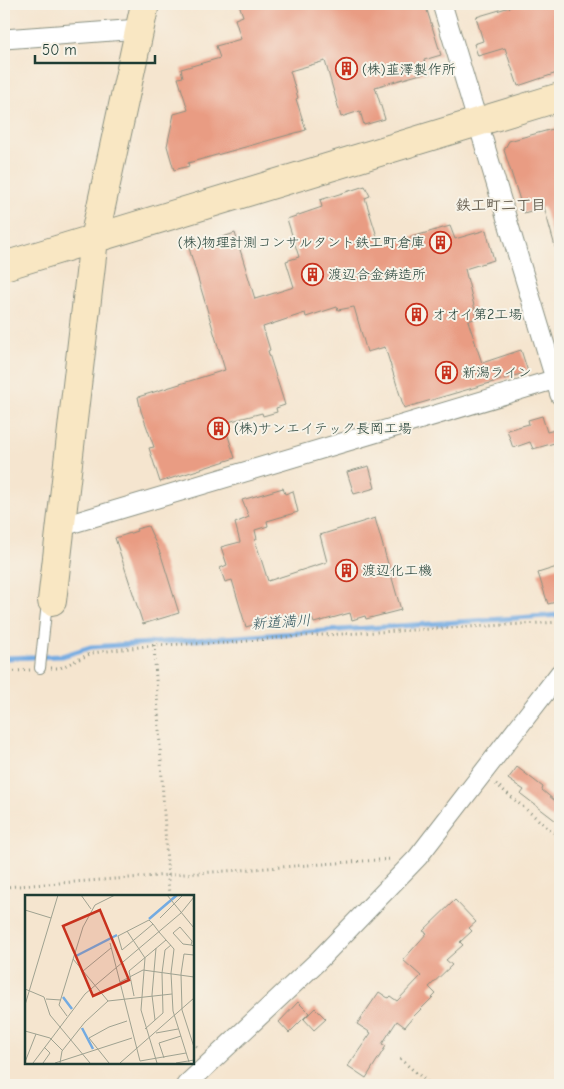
<svg xmlns="http://www.w3.org/2000/svg" width="564" height="1089" font-family="'Comic Neue','Klee One',sans-serif">
<style>
.lines{fill:none;stroke-linecap:round;stroke-linejoin:round}
.stream{stroke:#73abe2;stroke-width:5}
.building{fill:#e99c83}
.lane-casing{stroke:#8a9182;stroke-width:12}
.street-casing{stroke:#8a9182;stroke-width:21}
.secondary-casing{stroke:#8a9182;stroke-width:30}
.path{stroke:#8a9182;stroke-width:3;stroke-dasharray:1 4;stroke-linecap:butt}
.lane{stroke:#fff;stroke-width:10}
.street{stroke:#fff;stroke-width:19}
.secondary{stroke:#f9e7c3;stroke-width:28}
.labels{text-anchor:middle;stroke-width:4;stroke-linejoin:round;paint-order:stroke}
.poi-label{font-size:14px;fill:#1f3d34;stroke:#f7f3e8;text-anchor:start}
.neighbourhood-label{font-size:15px;font-weight:bold;fill:#665e50;stroke:#f7f3e8}
.water-label{font-size:15px;font-style:italic;fill:#345860;stroke:#f7f3e8}
.inset-river{fill:none;stroke:#73abe2;stroke-width:2.5}
.inset-road{fill:none;stroke:#9fa291;stroke-width:1}
.view{fill:#c8321e;fill-opacity:0.15;stroke:#c8321e;stroke-width:2.5}
.inset-edge{fill:none;stroke:#1f3d34;stroke-width:2.5}
</style>
<rect width="100%" height="100%" fill="#f7f3e8"/>
<filter id="ink" filterUnits="userSpaceOnUse"><feTurbulence type="fractalNoise" baseFrequency=".02" numOctaves="2"/><feDisplacementMap in="SourceGraphic" scale="10" xChannelSelector="R" yChannelSelector="G"/><feConvolveMatrix kernelMatrix="1 2 1 2 8 2 1 2 1" color-interpolation-filters="sRGB"/></filter>
<filter id="wash" filterUnits="userSpaceOnUse"><feTurbulence type="fractalNoise" baseFrequency=".0096" numOctaves="4" result="noise"/><feDisplacementMap in="SourceGraphic" scale="20" xChannelSelector="R" yChannelSelector="G"/><feGaussianBlur stdDeviation="1.12" result="paint"/><feColorMatrix in="noise" values="0 0 0 0 0 0 0 0 0 0 0 0 0 0 0 0 0 1.4 0 .05"/><feComposite in="paint" operator="in"/></filter>
<g filter="url(#wash)">
<rect width="100%" height="100%" fill="#f5e5cf"/>
<g class="lines">
<path class="stream" d="M4,658L62,656L91,647L560,615"/>
</g>
<g id="blocks">
<path class="building" d="M239,4H425L441,55L424,60L428,72L375,87L385,119L364,125L360,111L341,117L325,61L290,71L298,98L296,99L306,130L188,163L189,166L174,170L167,146L174,114L188,110L178,78L183,77L181,69L220,58L216,46L241,39L235,19L243,16Z
M520,4H560V72L518,86L505,48L478,56L474,44L483,41L476,17Z
M560,127V250H556L544,207L524,213L504,150L509,141Z
M365,186L370,196L365,198L380,246L450,226L455,239L486,230L494,260L465,269L477,318L468,321L482,363L521,350L528,372L404,408L385,347L367,352L354,307L338,310L337,307L306,317L305,313L263,327L270,350L268,351L285,405L276,408L277,412L263,416L262,413L224,423L235,458L160,482L149,448L154,447L141,411L138,397L225,370L189,248L235,233L255,299L294,287L286,261L299,257L287,219L322,207L320,200Z
M542,416L547,432L555,430L558,442L533,449L530,442L513,448L507,430L529,424L528,420Z
M369,466L375,488L354,494L347,472Z
M283,488L285,494L293,491L298,512L267,521L268,526L255,530L257,539L255,540L268,581L327,562L320,535L375,518L401,610L366,619L365,616L352,620L350,613L314,623L312,618H309V616L290,620L288,614L246,627L232,580L225,582L220,568L227,565L221,547L240,542L235,523L249,517L242,500Z
M148,526L161,555L179,613L143,624L115,538L137,531L136,529Z
M560,566V601L548,604L538,573Z
M517,767L543,787L542,790L560,805V824L521,794L524,790L508,779Z
M455,900L476,922L469,928L472,931L460,942L463,945L446,960L452,965L429,987L436,994L413,1017L405,1027L397,1021L382,1044L386,1046L366,1078L348,1066L371,1033L357,1024L379,992L388,998L390,996L397,1001L421,976L403,960L427,933L423,931Z
M298,1002L309,1013L289,1033L279,1022Z
M315,1008L326,1019L314,1030L304,1019Z"/>
</g>
</g>
<g filter="url(#ink)">
<use href="#blocks" fill-opacity="0" stroke="#8a9182" stroke-width="1"/>
<g class="lines">
<defs>
<path id="lane" d="M40,668L46,612L51,602"/>
<path id="street" d="M442,4L560,395
M4,39L139,29
M60,527L556,379
M186,1085L317,962L418,857L560,673"/>
<path id="secondary" d="M4,266L560,97
M52,601L94,239L145,4"/>
</defs>
<use href="#lane" class="lane-casing"/>
<use href="#street" class="street-casing"/>
<use href="#secondary" class="secondary-casing"/>
<path class="path" d="M154,645L169,896
M51,668H60L92,653L154,645L228,643L286,637L560,622
M4,672L30,670
M496,784L560,838
M4,887L392,859
M192,1043L200,1049
M400,1059L431,1085"/>
<use href="#lane" class="lane"/>
<use href="#street" class="street"/>
<use href="#secondary" class="secondary"/>
</g>
</g>
<defs>
<symbol id="building-ring" viewBox="-11 -11 22 22"><circle r="9.5" fill="#f7f3e8" stroke="#c8321e" stroke-width="1.5"/><path d="M-4-6H4V6H1V3H-1V6H-4ZM-2.5-4.3h1.7v1.8h-1.7ZM.8-4.3h1.7v1.8H.8ZM-2.5-1h1.7V.8h-1.7ZM.8-1h1.7V.8H.8Z" fill="#c8321e"/></symbol>
</defs>
<g fill-rule="evenodd">
<use href="#building-ring" x="334" y="56" width="25" height="25"/>
<use href="#building-ring" x="428" y="230" width="25" height="25"/>
<use href="#building-ring" x="300" y="262" width="25" height="25"/>
<use href="#building-ring" x="404" y="302" width="25" height="25"/>
<use href="#building-ring" x="434" y="360" width="25" height="25"/>
<use href="#building-ring" x="206" y="416" width="25" height="25"/>
<use href="#building-ring" x="334" y="558" width="25" height="25"/>
</g>
<g class="labels">
<g class="poi-label">
<text x="362" y="74">(株)韮澤製作所</text>
<text x="425" y="247" text-anchor="end">(株)物理計測コンサルタント鉄工町倉庫</text>
<text x="328" y="279">渡辺合金鋳造所</text>
<text x="432" y="319">オオイ第2工場</text>
<text x="462" y="377">新潟ライン</text>
<text x="234" y="433">(株)サンエイテック長岡工場</text>
<text x="362" y="575">渡辺化工機</text>
</g>
<g class="neighbourhood-label">
<text x="501" y="210">鉄工町二丁目</text>
</g>
<g class="water-label">
<text transform="translate(281 622) rotate(-4)" y="5">新道満川</text>
</g>
</g>
<g transform="translate(25 895)">
<rect width="169" height="169" fill="#f5e5cf"/>
<path class="inset-river" d="M124,24L152,0M51,61L92,40M38,102L47,114M57,133L68,154"/>
<path class="inset-road" d="M56,0L66,14M142,0L169,33M0,15L26,23M135,23L158,0M128,29L97,55L93,41L124,25L128,29L134,37L149,54L146,78L148,116L164,167M102,36L120,63L116,115L132,168M85,48L115,166L161,158M166,50L167,46L155,32L148,38L158,49L166,50L169,51M169,60L159,59L156,79L157,115L169,152M48,64L83,106M58,76L86,53M95,87L118,75L169,82M0,94L19,102L25,120L65,168M109,101L104,76L141,45M21,104L36,105M0,110L33,0M42,121L34,110L58,32L70,10L90,0M130,125L127,100L131,53M120,134L138,118L137,78L140,55L146,50M0,136L25,143L38,156M131,138L153,134M139,163L134,148L156,141M0,167L11,139M8,168L60,99L156,18L169,2M18,168L25,158L19,152M30,168L107,143M35,168L37,156L60,127L83,106L147,99M84,168L64,143L84,132L102,126M95,168L169,103M151,168L169,165"/>
<path class="view" d="M75,15L104,85L68,101L38,31Z"/>
<rect width="169" height="169" class="inset-edge"/>
</g>
<rect width="564" height="1089" fill="none" stroke="#f7f3e8" stroke-width="20"/>
<path d="M35 55v8h120v-8" fill="none" stroke="#1f3d34" stroke-width="2.5"/>
<text x="42" y="55" font-size="15" fill="#1f3d34" stroke="#f7f3e8" stroke-width="4" paint-order="stroke">50 m</text>
</svg>
